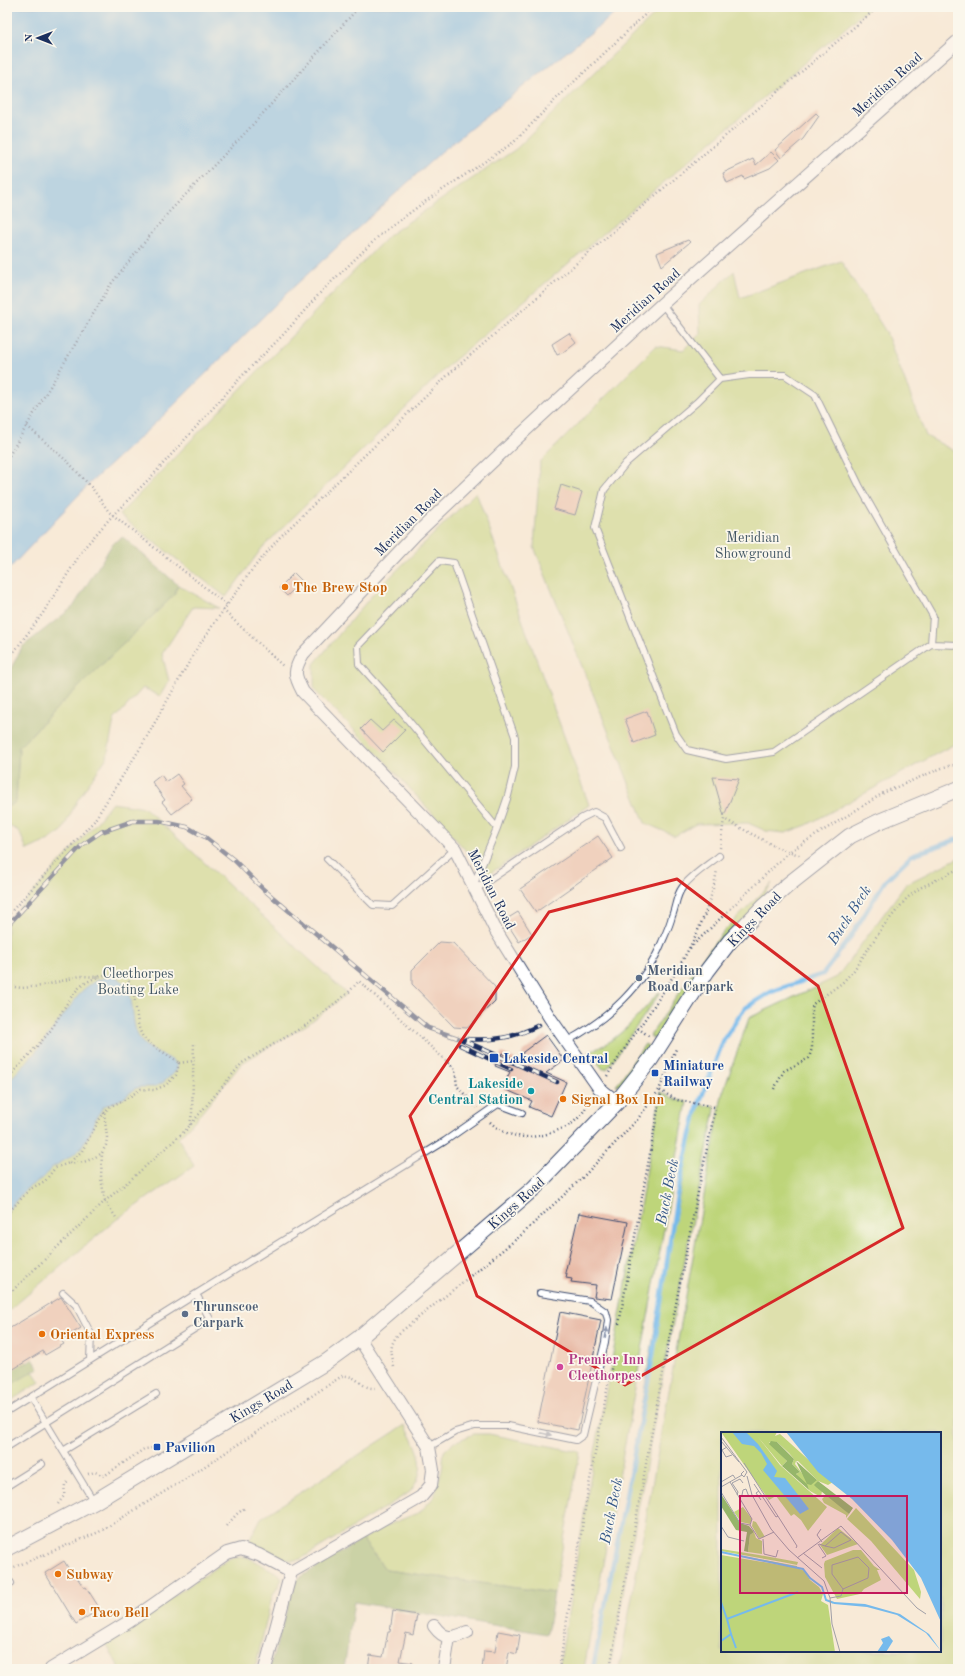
<svg xmlns="http://www.w3.org/2000/svg" width="965" height="1676" font-family="'Old Standard TT',serif">
<style>
.green{fill:#bed57a;stroke:#6c826c;fill-rule:evenodd}
.forest{fill:#96b66a;stroke:#587264}
.water{fill:#76baec;stroke:#4874a5}
.lines{fill:none;stroke-linecap:round;stroke-linejoin:round}
.stream{stroke:#76baec;stroke-width:4.5}
.building{fill:#e6b39f}
.service-casing{stroke:#3c4b70;stroke-width:8}
.minor-casing{stroke:#3c4b70;stroke-width:14}
.tertiary-casing{stroke:#3c4b70;stroke-width:17}
.path{stroke:#3c4b70;stroke-width:2.5;stroke-dasharray:1 3;stroke-linecap:butt}
.service{stroke:#fff;stroke-width:6}
.minor{stroke:#fff;stroke-width:12}
.tertiary{stroke:#fff;stroke-width:15}
.rail-casing{stroke:#1b2f5e;stroke-width:4.5}
.rail{stroke:#fbf7ec;stroke-width:3;stroke-dasharray:9;stroke-linecap:butt}
.oneway{fill:#8d97ae}
.marked{fill:none;stroke:#d62828;stroke-width:3;stroke-linejoin:round}
.food-dot{fill:#e8710a;stroke:#fbf7ec;stroke-width:1.5}
.service-dot{fill:#5c6f8a;stroke:#fbf7ec;stroke-width:1.5}
.transit-dot{fill:#1a4fb4;stroke:#fbf7ec;stroke-width:1.5}
.culture-dot{fill:#0f9aa8;stroke:#fbf7ec;stroke-width:1.5}
.hotel-dot{fill:#d1479c;stroke:#fbf7ec;stroke-width:1.5}
.labels{text-anchor:middle;stroke-width:3.5;stroke-linejoin:round;paint-order:stroke}
.street-label{font-size:14px;fill:#1b2f5e;stroke:#fbf7ec}
.park-label{font-size:14px;fill:#445865;stroke:#fbf7ec}
.food-label{font-size:14px;font-weight:bold;fill:#c56008;stroke:#fbf7ec;text-anchor:start}
.service-label{font-size:14px;font-weight:bold;fill:#4e5e75;stroke:#fbf7ec;text-anchor:start}
.transit-label{font-size:14px;font-weight:bold;fill:#164399;stroke:#fbf7ec;text-anchor:start}
.culture-label{font-size:14px;font-weight:bold;fill:#0d838f;stroke:#fbf7ec;text-anchor:end}
.hotel-label{font-size:14px;font-weight:bold;fill:#b23c85;stroke:#fbf7ec;text-anchor:start}
.water-label{font-size:15px;font-style:italic;fill:#365989;stroke:#fbf7ec}
.inset-river{fill:none;stroke:#76baec;stroke-width:2}
.inset-road{fill:none;stroke:#a09fa7;stroke-width:1}
.view{fill:#c2185b;fill-opacity:0.15;stroke:#c2185b;stroke-width:2}
.inset-edge{fill:none;stroke:#1b2f5e;stroke-width:2}
</style>
<rect width="100%" height="100%" fill="#fbf7ec"/>
<filter id="ink" filterUnits="userSpaceOnUse"><feTurbulence type="fractalNoise" baseFrequency=".025" numOctaves="2"/><feDisplacementMap in="SourceGraphic" scale="8" xChannelSelector="R" yChannelSelector="G"/><feConvolveMatrix kernelMatrix="1 2 1 2 8 2 1 2 1" color-interpolation-filters="sRGB"/></filter>
<filter id="wash" filterUnits="userSpaceOnUse"><feTurbulence type="fractalNoise" baseFrequency=".012" numOctaves="4" result="noise"/><feDisplacementMap in="SourceGraphic" scale="16" xChannelSelector="R" yChannelSelector="G"/><feGaussianBlur stdDeviation="0.9" result="paint"/><feColorMatrix in="noise" values="0 0 0 0 0 0 0 0 0 0 0 0 0 0 0 0 0 1.4 0 .05"/><feComposite in="paint" operator="in"/></filter>
<g filter="url(#wash)">
<rect width="100%" height="100%" fill="#f8ead7"/>
<path class="green" d="M662,7H870L450,364L262,548L226,597L119,515L389,235L516,149Z
M841,261L886,332L926,436L958,453V742L807,825L785,833L766,831L748,823L696,824L675,836L645,823L534,547L540,462L656,346L683,350L700,334L699,305L734,271L740,298Z
M476,492L589,805L488,875L383,759L314,690V664L374,593Z
M178,585L219,608L193,607L162,654L169,681L160,696L143,688L114,720L107,757L77,801L62,831L49,840L27,850L19,831L7,825V807L16,802L19,747L59,706L174,595Z
M112,803L145,808L347,994L308,1024L242,1063L197,1118L178,1138L194,1166L117,1219L7,1312V921L97,822Z
M958,858V1669H619L722,1095L749,1018L837,977L906,884ZM722,1433H940V1651H722Z
M772,883L755,909L656,1040L650,1036L702,959L725,930Z
M659,992L660,993L607,1069H603L589,1052C619,1041 639,1015 659,992Z
M645,1044L651,1048L625,1084L616,1086Z
M661,1092L677,1100L687,1102L584,1669H559L589,1485Z
M698,1104L714,1107L715,1110C677,1296 642,1482 610,1669H594L679,1196Z
M7,1332L40,1382L7,1403Z
M405,1425C419,1450 429,1467 410,1492L301,1559C282,1564 265,1550 249,1541L261,1518Z
M474,1434H489L580,1452L554,1593L386,1570L362,1539L388,1525L420,1512L433,1498L442,1470L444,1451L454,1442Z
M247,1557L279,1574L282,1579L272,1597L256,1665L250,1669H120L105,1642L230,1558Z"/>
<path class="forest" d="M123,537L178,585L174,595L59,706L19,747L16,802L7,807V676L22,647L73,607L113,543Z
M7,1338L24,1365L33,1359L39,1368L7,1387Z
M362,1539L386,1570L554,1593L547,1634L354,1602L344,1669H269L296,1580Z"/>
<path class="water" d="M7,7H623L441,152L287,293L165,414L90,483L7,571Z
M112,976C136,982 130,1012 136,1031C145,1056 164,1050 177,1065V1070L164,1082L154,1087H140L134,1089L124,1098L104,1106L97,1116L90,1133L80,1149L72,1156L51,1168L45,1176L26,1189L7,1211V1083L34,1054L82,991C92,982 100,978 112,976Z"/>
<g class="lines">
<path class="stream" d="M593,1669L653,1355L677,1195L697,1109L724,1039L745,1008L771,992L823,974L848,941L885,881L912,855L958,839"/>
</g>
<g id="blocks">
<path class="building" d="M816,113L819,116L803,139L781,158L775,150Z
M771,152L779,160L770,168L744,179L743,176L727,183L723,173L753,159L756,165Z
M688,240L690,242L662,266L657,253Z
M569,333L576,342L562,353L557,355L552,344Z
M561,485L582,492L575,515L554,509Z
M294,573L302,581L287,596L279,588Z
M647,711L655,735L634,743L625,719Z
M370,720L382,731L394,720L405,730L383,752L361,729Z
M177,774L184,784L181,786L192,799L172,814L162,802L165,800L152,782L161,775L166,782Z
M713,777L739,779L724,816Z
M598,836L613,858L536,912L520,889Z
M518,912L532,934L519,942L505,920Z
M440,942L453,943L495,987V1001L467,1028L454,1027L412,984V970Z
M546,1035L564,1060L546,1073L566,1082L551,1116L529,1107L532,1101L502,1088L510,1072L495,1066L502,1053L519,1061L523,1052Z
M579,1213L628,1222L612,1299L594,1297L596,1285L571,1282L572,1279L566,1278L567,1273H565Z
M61,1297L81,1328L61,1340L64,1344L45,1355L43,1351L7,1373V1330Z
M560,1312L601,1320L578,1430L538,1422Z
M64,1561L70,1571L72,1570L84,1588L86,1587L100,1609L76,1624L45,1573Z
M393,1611L417,1615L413,1635L406,1633L400,1661L413,1663L412,1669H368L370,1655L383,1657L388,1632H390Z
M498,1631L520,1635L517,1654L509,1652L506,1669H482L484,1651L495,1652Z"/>
</g>
</g>
<g filter="url(#ink)">
<use href="#blocks" fill-opacity="0" stroke="#3c4b70" stroke-width="1"/>
<g class="lines">
<defs>
<path id="service" d="M662,304L720,379
M931,644L933,616L860,487L815,395L785,375H749L720,379L697,402L626,463L604,490L595,528L676,734L687,750L726,759L774,752L931,644L958,645
M327,859L373,905L392,906L455,849
M474,884L497,828L394,703L359,664L358,646L439,561L454,563L515,737V767L508,796L497,828
M476,889L582,818L594,812L605,818L621,848
M567,1041C607,1020 645,985 662,942C666,933 670,925 672,916C676,906 676,896 682,888C690,876 708,865 719,856
M63,1293L76,1305L91,1334L90,1360
M31,1398L94,1502
M7,1412L196,1294L445,1141L498,1104L522,1113
M7,1447L210,1319L196,1294
M429,1447L455,1432L475,1426H508L576,1440L583,1435L605,1342L608,1320L606,1312L590,1301L540,1293
M63,1451L156,1394
M7,1486L42,1464
M7,1585L11,1583"/>
<path id="minor" d="M617,1102L599,1088L550,1018L496,931L455,849L303,692C294,675 293,671 303,654L415,535L514,441L662,304L958,41
M434,1626C444,1640 452,1639 467,1632
M51,1669L130,1621L227,1553L241,1549L259,1555L291,1572
M265,1669L291,1572L421,1497L431,1485L433,1470L429,1447L359,1338
M444,1669L449,1637"/>
<path id="tertiary" d="M7,1548L94,1502L326,1362L359,1338L534,1188L617,1102L651,1059L707,971L730,941L764,906L789,884L850,836L878,822L958,789"/>
</defs>
<use href="#service" class="service-casing"/>
<use href="#minor" class="minor-casing"/>
<use href="#tertiary" class="tertiary-casing"/>
<path class="path" d="M27,426L69,463L92,488L109,512L227,605
M7,459L111,284L168,213L247,131L359,7
M223,610L284,667
M7,661L43,613L84,548L113,515L153,475L240,378L282,336L321,292L380,235L423,203L514,142L556,99L653,7
M720,848L724,819L776,847L802,856
M7,916L94,821L141,747L197,648L251,571L280,537L451,372L645,204L878,7
M690,948L789,852L885,792L944,767L958,764
M7,986L22,988L42,986L80,976L99,977
M638,1028L650,1037
M179,1063L193,1061
M607,1076C647,1011 704,948 717,870
M7,1079C21,1063 37,1047 50,1031C59,1018 66,1002 77,990C85,980 115,967 126,978C138,989 134,1018 141,1033C146,1045 169,1054 179,1063
M774,1089L784,1071L809,1058L812,1048V1009L813,1004L842,983L854,970L882,928L907,898L920,888L958,869
M104,1113L107,1137L106,1145L102,1153L101,1178L105,1201L117,1219
M490,1122C509,1140 533,1140 556,1131C563,1128 570,1126 575,1121C582,1115 587,1106 592,1098
M190,1125L192,1113L194,1042
M69,1163C82,1164 91,1160 102,1153
M7,1214L30,1189L45,1181L55,1168L69,1163L82,1151L99,1120L109,1107L126,1099L141,1089L154,1090L166,1085L176,1075L179,1063
M7,1296L105,1201L129,1181L186,1130L242,1063L308,1024L347,994L359,981L455,1069L457,1086L477,1108
M619,1324L661,1093
M394,1367C392,1352 388,1348 398,1334L519,1237L582,1178L637,1120L659,1090L676,1049
M88,1474L95,1472L104,1476L144,1449L154,1448
M58,1504L64,1496L65,1484L70,1481
M226,1526L237,1514L246,1507
M7,1570L99,1532L190,1476L342,1376C358,1374 360,1389 375,1388
M559,1669L589,1485L612,1364
M610,1669C642,1482 676,1295 715,1110L714,1107L677,1100L659,1090"/>
<use href="#service" class="service"/>
<use href="#minor" class="minor"/>
<use href="#tertiary" class="tertiary"/>
<defs>
<path id="rail" d="M7,926L82,845L101,832L133,821H159L187,827L205,837L234,860L263,889L428,1028L458,1038L557,1082
M466,1039C493,1041 514,1038 539,1025
M460,1045L511,1069"/>
</defs>
<use href="#rail" class="rail-casing"/>
<use href="#rail" class="rail"/>
</g>
<defs><path id="oneway-solid" d="M-6-.8H1V-3.2L6.5 0L1 3.2V.8H-6Z"/></defs>
<g class="oneway">
<use href="#oneway-solid" transform="translate(606 1333) rotate(-81)"/>
<use href="#oneway-solid" transform="translate(546 1434) rotate(12)"/>
</g>
</g>
<path d="M0 0H965V1676H0ZM677,879L818,986L903,1228L625,1385L477,1296L410,1116L549,912Z" fill="#f8ead7" fill-opacity=".55" fill-rule="evenodd"/>
<path class="marked" d="M677,879L818,986L903,1228L625,1385L477,1296L410,1116L549,912Z"/>
<g class="food-dot">
<circle cx="285" cy="587" r="4"/>
<circle cx="563" cy="1099" r="4"/>
<circle cx="42" cy="1334" r="4"/>
<circle cx="58" cy="1574" r="4"/>
<circle cx="82" cy="1612" r="4"/>
</g>
<g class="service-dot">
<circle cx="639" cy="978" r="4"/>
<circle cx="185" cy="1314" r="4"/>
</g>
<g class="transit-dot">
<rect x="489" y="1053" width="10" height="10" rx="2"/>
<rect x="651" y="1069" width="8" height="8" rx="2"/>
<rect x="153" y="1443" width="8" height="8" rx="2"/>
</g>
<circle class="culture-dot" cx="531" cy="1091" r="4"/>
<circle class="hotel-dot" cx="560" cy="1367" r="4"/>
<g class="labels">
<g class="street-label">
<text transform="translate(887 84) rotate(-42)" y="5">Meridian Road</text>
<text transform="translate(645 300) rotate(-42)" y="5">Meridian Road</text>
<text transform="translate(408 522) rotate(-45)" y="5">Meridian Road</text>
<text transform="translate(492 889) rotate(63)" y="5">Meridian Road</text>
<text transform="translate(754 919) rotate(-46)" y="5">Kings Road</text>
<text transform="translate(516 1203) rotate(-42)" y="5">Kings Road</text>
<text transform="translate(261 1401) rotate(-31)" y="5">Kings Road</text>
</g>
<g class="park-label">
<text x="753" y="542">Meridian<tspan x="753" dy="16">Showground</tspan></text>
<text x="138" y="978">Cleethorpes<tspan x="138" dy="16">Boating Lake</tspan></text>
</g>
<g class="food-label">
<text x="293" y="592">The Brew Stop</text>
<text x="571" y="1104">Signal Box Inn</text>
<text x="50" y="1339">Oriental Express</text>
<text x="66" y="1579">Subway</text>
<text x="90" y="1617">Taco Bell</text>
</g>
<g class="service-label">
<text x="647" y="975">Meridian<tspan x="647" dy="16">Road Carpark</tspan></text>
<text x="193" y="1311">Thrunscoe<tspan x="193" dy="16">Carpark</tspan></text>
</g>
<g class="transit-label">
<text x="503" y="1063">Lakeside Central</text>
<text x="663" y="1070">Miniature<tspan x="663" dy="16">Railway</tspan></text>
<text x="165" y="1452">Pavilion</text>
</g>
<g class="culture-label">
<text x="523" y="1088">Lakeside<tspan x="523" dy="16">Central Station</tspan></text>
</g>
<g class="hotel-label">
<text x="568" y="1364">Premier Inn<tspan x="568" dy="16">Cleethorpes</tspan></text>
</g>
<g class="water-label">
<text transform="translate(849 915) rotate(-57)" y="5">Buck Beck</text>
<text transform="translate(667 1192) rotate(-79)" y="5">Buck Beck</text>
<text transform="translate(611 1511) rotate(-79)" y="5">Buck Beck</text>
</g>
</g>
<g transform="translate(721 1432)">
<rect width="220" height="220" fill="#f8ead7"/>
<path d="M0,0H56L54,4L59,2L112,50L107,53L97,49L95,54L101,59L100,65L89,59L75,42L79,40L71,32L73,27L68,21L56,10H48L66,29L61,34L37,5L59,33L106,75L87,99L80,88L73,82L70,84L55,64L48,68ZM75,29H77L96,48H86L74,32ZM105,63L112,66L128,82L125,86V83L103,71L101,67ZM22,75L31,87L29,92L20,90L13,80ZM135,76L193,138L200,160L199,167L150,109L126,87ZM32,89L35,90L44,105L38,106L31,94ZM117,96L137,112L106,123L99,113ZM33,100L35,106L41,109V122L27,120L29,103ZM0,117L38,123L77,130L76,133L61,130L0,119ZM132,118H140L153,134L159,138H156L160,148L143,157L139,162L116,167L104,145L103,132L104,129ZM0,120L76,134V136L84,139L89,148L98,155L102,162L100,169L107,173L114,220H0V123L66,134Z" fill="#bed57a" fill-rule="evenodd"/>
<path d="M50,9L56,10L73,27L71,32L79,40L75,42L86,52L88,58L61,34L66,29L48,12ZM75,29L96,48L90,53L86,52ZM97,49L132,76L128,82L95,55L93,53ZM0,62L19,91L28,94L33,100L29,103L27,120L23,119L26,100L15,98L0,74Z" fill="#96b66a"/>
<path d="M11,0H25L37,12L56,39L53,45L64,46L88,77L79,82L42,38L46,32L40,21L33,14L21,12ZM65,0H220V190L200,146L171,108L131,67L97,40ZM113,170L144,172L179,182L208,202L220,219L205,201L176,183L146,175L113,172ZM168,204L172,209L167,217L165,220H156L162,211L160,207Z" fill="#76baec"/>
<path class="inset-river" d="M0,120L82,137L89,146L101,155L105,168L113,171M0,170L6,187L77,160M10,202L15,216M0,209L10,202L6,187"/>
<path class="inset-road" d="M0,5L26,40L23,45L20,42L23,39M0,9L18,30M6,15L1,18L5,25L11,23M23,31L76,114L75,116M26,44L31,63L50,97L68,118L103,149L109,166L111,192L119,220M0,50L12,43L14,46M9,50L31,87L29,93M33,52L55,85L57,84M0,55L21,43M38,59L35,61L40,68M0,60L19,91L29,93L38,107L53,100M16,63L17,60L11,51L19,47L22,51M21,63L22,58L25,57L28,65M0,94L7,105L23,109M100,97L96,103L101,110M42,107L43,122L55,125L57,118M97,112L105,124L101,126M98,112L104,114L120,100L130,108L113,116L104,114M82,121L101,136M76,126L120,94L196,176L205,182M109,166L120,164L122,157L147,146L148,136L137,125L111,133V142L122,157"/>
<path class="view" d="M19,64H186V161H19Z"/>
<rect width="220" height="220" class="inset-edge"/>
</g>
<rect width="965" height="1676" fill="none" stroke="#fbf7ec" stroke-width="24"/>
<g transform="translate(38 38) rotate(270)" stroke="#fbf7ec" stroke-width="3" paint-order="stroke">
<path d="M0-3L7 15L0 10L-7 15Z" fill="#1b2f5e"/>
<text y="-6" font-size="11" font-weight="bold" text-anchor="middle" fill="#1b2f5e">N</text>
</g>
</svg>
